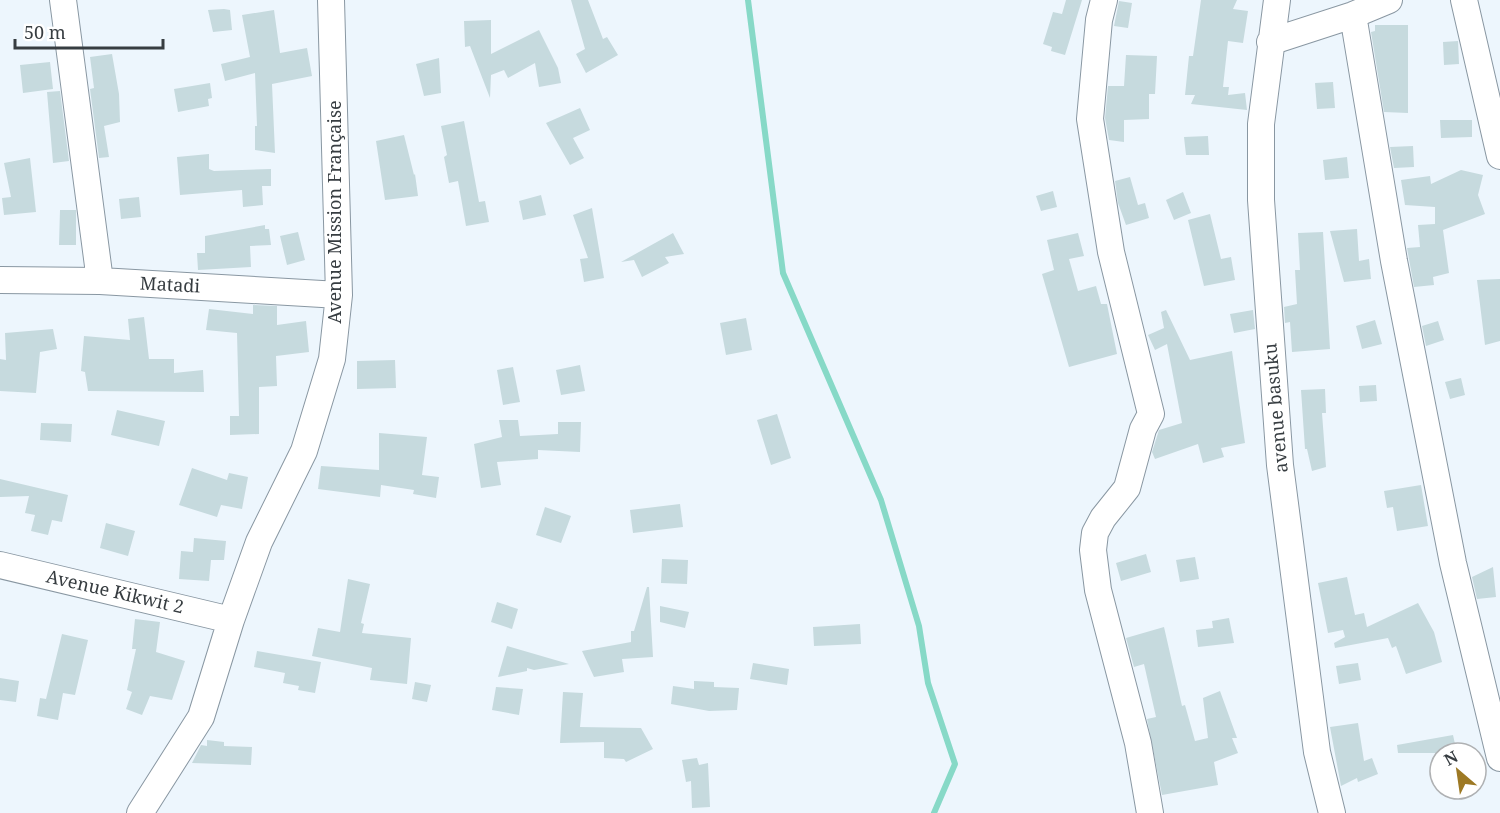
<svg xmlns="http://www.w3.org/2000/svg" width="1500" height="813" font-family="'Noto Serif',serif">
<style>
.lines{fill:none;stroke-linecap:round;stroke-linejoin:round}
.stream{stroke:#87d9c7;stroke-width:6}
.building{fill:#c6dade}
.minor-casing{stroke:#8997a2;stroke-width:28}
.minor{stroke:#fff;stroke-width:26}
.labels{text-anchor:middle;stroke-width:5;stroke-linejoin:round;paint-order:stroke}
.street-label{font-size:18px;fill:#373d41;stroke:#fff}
</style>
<rect width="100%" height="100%" fill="#edf6fd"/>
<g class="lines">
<path class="stream" d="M748,0L783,273L881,500L919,626L928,683L955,764L934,813"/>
</g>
<path class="building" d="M571,0H588L603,39L607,37L618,55L586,73L576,54L585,49Z
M1066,0H1082L1065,55L1051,51L1052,47L1043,44L1053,12L1062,14Z
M1201,0H1237L1233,9L1248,11L1243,43L1228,41L1223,87H1229L1228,95L1245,93L1247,110L1191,104L1195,95H1185L1189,56H1193Z
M1119,1L1132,3L1128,28L1114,26Z
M224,9L230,10L232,30L213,32L208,10Z
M274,10L280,53L307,48L312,76L272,84L275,153L255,150V126H257L255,73L225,81L221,64L250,57L242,15Z
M491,20V54L539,30L558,68L561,83L539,87L535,63L508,78L504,70L491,75L490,98L470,46L465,47L464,21Z
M1375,25H1408V113L1384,112L1371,32L1375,31Z
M1458,41L1459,64L1444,65L1443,42Z
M112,54L119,94L120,122L104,126L109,157L99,158L90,89L94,88L90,57Z
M1126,55L1157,56L1155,94H1149V119L1124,120V142L1109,140L1105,118L1108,86H1124Z
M439,58L441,93L424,96L416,64Z
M50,62L53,89L23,93L20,65Z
M1333,82L1335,108L1317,109L1315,83Z
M210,83L212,98L208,99L209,106L178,112L174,89Z
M60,91L69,161L53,163L47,92Z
M580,108L590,130L573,138L584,158L570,165L546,123Z
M1440,120H1472V137L1441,138Z
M464,121L479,202L485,201L489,222L466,226L458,181L449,183L444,157L447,155L441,126Z
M404,135L414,175L415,174L418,196L385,200L376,141Z
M1208,136L1209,155H1186L1184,137Z
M1413,146L1414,167L1394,168L1390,147Z
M209,154V169L214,171L271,169V186H262L263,205L243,207L242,190L180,195L177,157Z
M1347,157L1349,178L1325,180L1323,160Z
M30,158L36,212L4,215L2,198L11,197L4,163Z
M1461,170L1483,175L1478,195L1485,214L1443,230L1449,273L1433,277L1434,285L1414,287L1407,248L1420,247L1418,225L1435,224V207L1405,205L1401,180L1430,176L1431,184Z
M1130,177L1138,205L1145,203L1149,218L1126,225L1118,203L1115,181Z
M1053,191L1057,207L1041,211L1036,196Z
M1183,192L1191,213L1174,220L1166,200Z
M541,195L546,215L523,220L519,201Z
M139,197L141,217L121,219L119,199Z
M592,208L604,278L584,282L580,259L588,258L573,215Z
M60,210H76V245H59Z
M1210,214L1221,259L1231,257L1235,280L1204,286L1188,220Z
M265,225V229H269L271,245L250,246L251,267L198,270L197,253H205V236Z
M1357,229L1359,261L1369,259L1371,279L1344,282L1330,231Z
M298,232L305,260L287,265L280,236Z
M1323,232L1330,349L1292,352L1290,322L1285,323L1284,307L1297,304L1295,270H1300L1298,233Z
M673,233L684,254L665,257L669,263L642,277L634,260L621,262Z
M1078,233L1084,256L1069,259L1078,291L1096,286L1101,304H1107L1117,354L1069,367L1042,274L1054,270L1047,240Z
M1500,279V341L1485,345L1477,280Z
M253,305L277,306V325L306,321L309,352L276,356L277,386L259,387V434L230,435V416H239L237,333L206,330L209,309L253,314Z
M1166,310L1190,360L1232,351L1245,443L1221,448L1224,457L1203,463L1198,444L1155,459L1152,452L1159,430L1182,423L1167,344L1155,350L1148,335L1164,328L1161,312Z
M1253,310L1255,329L1234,333L1230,314Z
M144,317L149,359H174V373L203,370L204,392L88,391L85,372L81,371L84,336L130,340L128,319Z
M746,318L752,350L726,355L720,323Z
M1375,320L1382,344L1362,349L1356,326Z
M1438,321L1444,340L1426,346L1422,326Z
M53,329L57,349L40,352L36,393L0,391V359L6,360L5,333Z
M395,360L396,388L357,389V361Z
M580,365L585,391L561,395L556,370Z
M513,367L520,402L503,405L497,370Z
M1461,378L1465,395L1450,399L1445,382Z
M1376,385L1377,401L1360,402L1359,386Z
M1325,389L1326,413H1322L1326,467L1312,471L1307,449H1305L1301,390Z
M117,410L165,421L159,446L111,435Z
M777,414L791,458L771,465L757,420Z
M499,420H518L520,436L558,434V422H581L580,452L538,450V459L497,462L501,485L481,488L474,444L502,437Z
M41,423L72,424L71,442L40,440Z
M379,433L427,437L422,475L439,477L436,498L413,494L414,490L381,485L380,497L318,489L321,466L379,470Z
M192,468L227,480L229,473L248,477L242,509L221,505L217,517L179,505Z
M0,479L68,495L62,522L52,520L48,535L31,531L35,515L25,513L29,496L0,497Z
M1421,485L1428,526L1397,531L1393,507L1387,508L1384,491Z
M680,504L683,527L633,533L630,510Z
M545,507L571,516L561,543L536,535Z
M106,523L135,531L128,556L100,548Z
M194,538L226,541L224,560H211L209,581L179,579L181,551L193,552Z
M1146,554L1151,572L1121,581L1116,563Z
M1195,557L1199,579L1180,582L1176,560Z
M662,559L688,560L687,584L661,583Z
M1493,567L1496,597L1477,599L1472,577Z
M1347,577L1355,615L1364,613L1367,627L1418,603L1434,632L1442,662L1406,674L1396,646L1392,648L1388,638L1335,648L1334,643L1345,637L1343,630L1328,633L1318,583Z
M348,579L370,584L361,623L364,624L362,633L411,638L407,684L370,680L372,668L312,656L318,628L340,632Z
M647,587H649L653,657L622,659L624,672L594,677L582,651L631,642V631H634Z
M497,602L518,609L512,629L491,622Z
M660,606L689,612L685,628L660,622Z
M1229,618L1234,643L1198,647L1196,630L1213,628L1212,621Z
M135,619L160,622L156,652L185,661L172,700L150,696L142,715L126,709L132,692L127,690L136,649H132Z
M860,624L861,644L814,646L813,627Z
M1164,627L1182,706L1185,705L1195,741L1208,738L1203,698L1220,691L1237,738H1232L1238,753L1214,762L1218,785L1162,795L1147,719L1156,717L1144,664L1134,667L1126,638Z
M62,634L88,640L75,695L63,693L58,720L37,716L40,698L46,699Z
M507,646L569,664L534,670L527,668V671L498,677Z
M257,651L321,662L315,693L298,690L299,686L283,683L285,673L254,667Z
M753,663L789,669L787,685L750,679Z
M1358,663L1361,680L1339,684L1336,666Z
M0,678L19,681L16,702L0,700Z
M694,681L714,682V687L739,688L737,710L709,711L671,704L673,686L694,689Z
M415,682L431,685L427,702L412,699Z
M496,687L523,689L519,715L492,710Z
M563,692L583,693L580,727L641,728L653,749L626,762L624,759L604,758V742L560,743Z
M1358,723L1364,761L1372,758L1378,774L1358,782L1357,778L1341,786L1330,727Z
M1453,735L1457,753H1398L1397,745Z
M207,740L224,742V746L252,747L251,765L192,763L201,745L207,746Z
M697,758L699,765L708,763L710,807L692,808L691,781L686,782L682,760Z"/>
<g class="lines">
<defs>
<path id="minor" d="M63,0L100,281
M1104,0L1099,20L1090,119L1111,252L1151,414L1143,429L1127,488L1103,518L1095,533L1093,550L1098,590L1138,743L1150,813
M1277,0L1261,124V200L1280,465L1317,752L1332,813
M1464,0L1500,156
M1353,15L1394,261L1453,563L1500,758
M1270,42L1353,15L1389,0
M0,280L100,281L339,295
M0,565L231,620
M140,813L201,717L231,620L259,542L304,451L332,359L339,295L331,0"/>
</defs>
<use href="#minor" class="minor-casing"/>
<use href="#minor" class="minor"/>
</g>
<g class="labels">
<g class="street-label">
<text transform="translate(335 212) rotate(-90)" y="6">Avenue Mission Française</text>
<text transform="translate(170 285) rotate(3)" y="6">Matadi</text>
<text transform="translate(1276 408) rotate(-95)" y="6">avenue basuku</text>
<text transform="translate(115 592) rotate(13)" y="6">Avenue Kikwit 2</text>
</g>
</g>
<g transform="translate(1458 771) rotate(331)"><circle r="28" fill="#ffffff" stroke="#afb1b3" stroke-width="1.5"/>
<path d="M0-4.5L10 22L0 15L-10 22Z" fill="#9d7924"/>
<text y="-9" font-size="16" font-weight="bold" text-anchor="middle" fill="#373d41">N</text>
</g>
<path d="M15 39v9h148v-9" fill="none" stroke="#373d41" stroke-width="3"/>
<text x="24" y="39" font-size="18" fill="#373d41" stroke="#ffffff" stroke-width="4.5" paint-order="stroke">50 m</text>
</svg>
